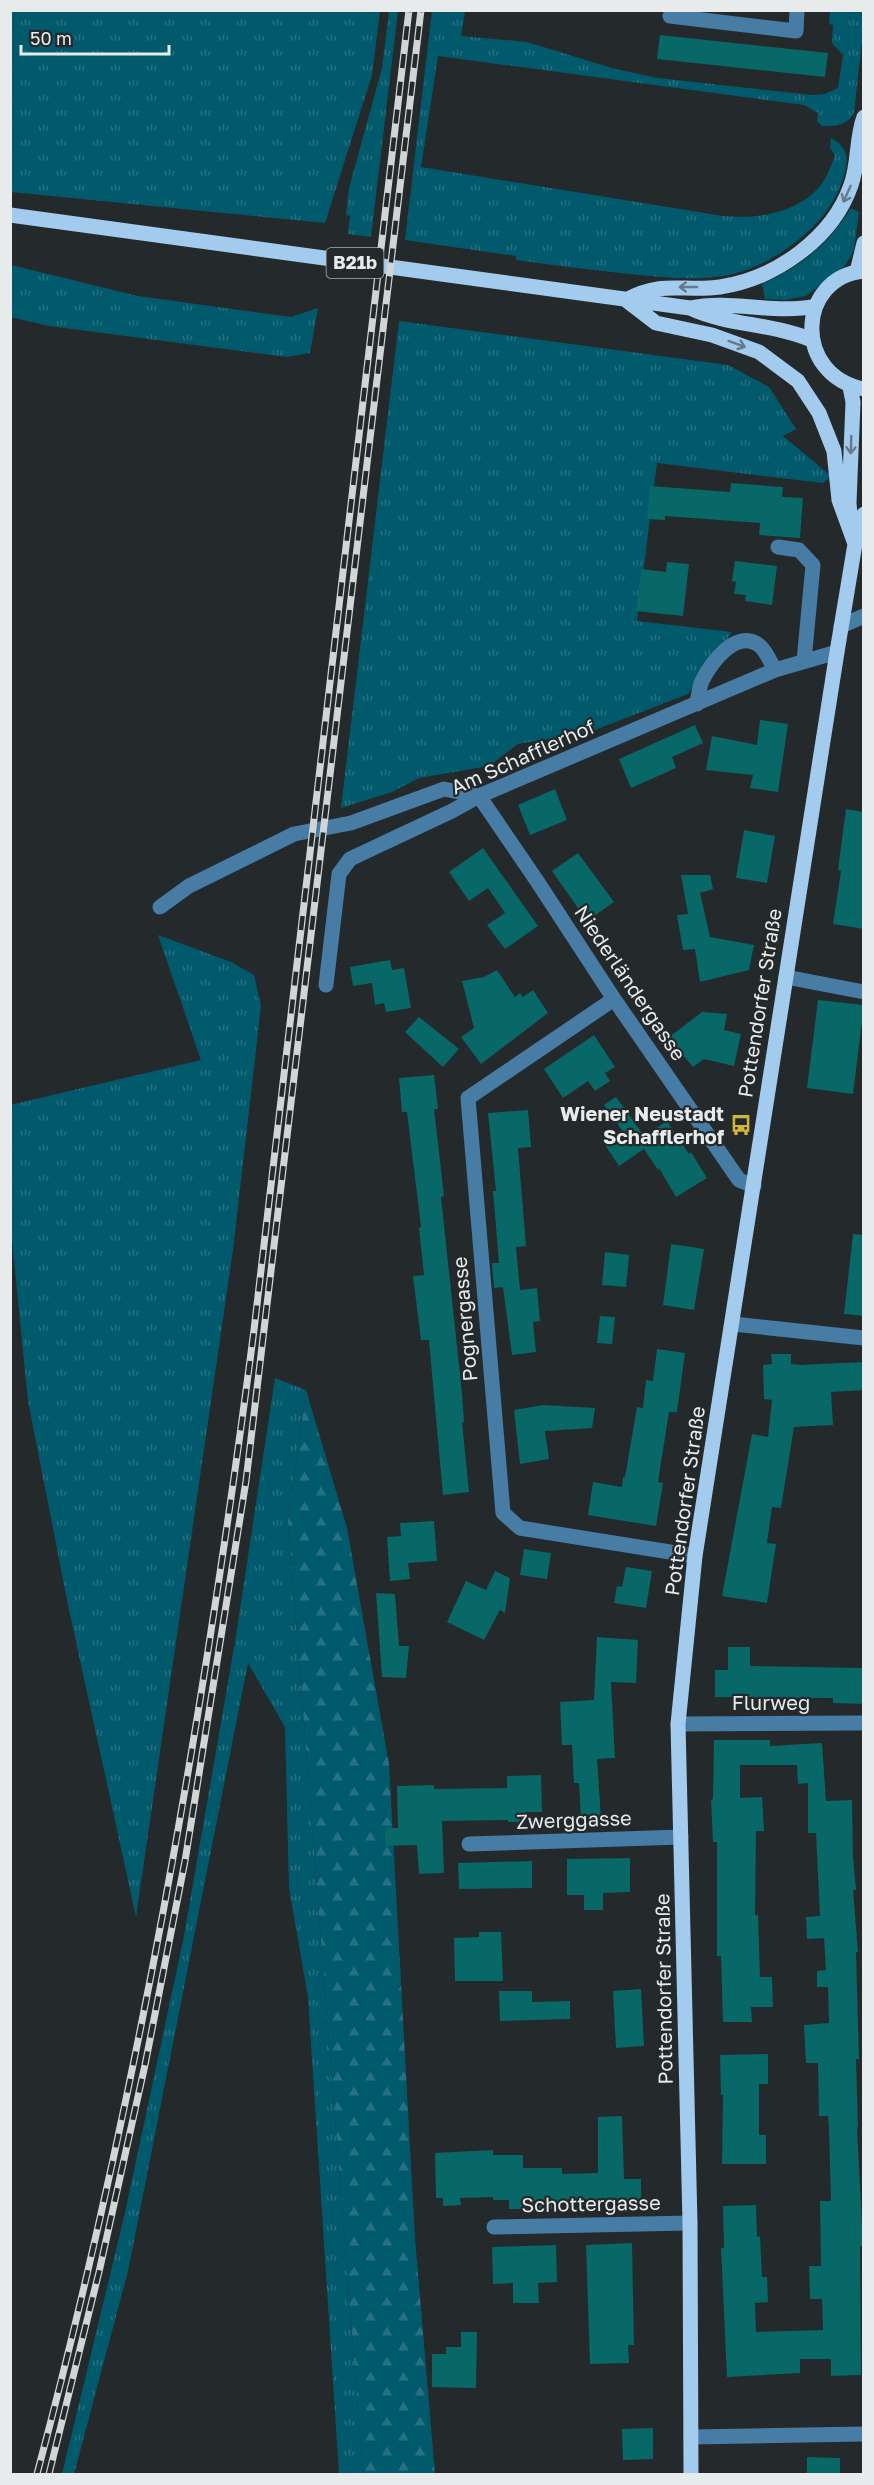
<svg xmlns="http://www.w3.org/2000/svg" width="874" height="2485" font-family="'Golos Text',sans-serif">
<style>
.grass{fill:url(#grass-tufts)}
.forest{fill:url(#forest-firs)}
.building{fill:#086767}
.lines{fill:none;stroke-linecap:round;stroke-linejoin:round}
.minor{stroke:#477ca5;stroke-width:15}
.major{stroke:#a3cbed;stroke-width:15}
.rail-casing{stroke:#d1d5d6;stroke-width:7}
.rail{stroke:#24292b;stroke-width:4.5;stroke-dasharray:14;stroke-linecap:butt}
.oneway{stroke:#647a8c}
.labels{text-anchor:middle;stroke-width:4.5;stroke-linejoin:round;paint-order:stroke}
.shield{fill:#24292b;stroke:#acb1b2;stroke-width:1.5}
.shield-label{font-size:18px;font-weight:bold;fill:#e7ebec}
.street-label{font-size:20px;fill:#e7ebec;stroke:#24292b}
.poi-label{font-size:20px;font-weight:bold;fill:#e7ebec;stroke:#24292b;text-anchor:end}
</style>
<defs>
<pattern id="grass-tufts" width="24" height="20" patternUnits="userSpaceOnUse" patternTransform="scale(1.5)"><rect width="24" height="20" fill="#01596c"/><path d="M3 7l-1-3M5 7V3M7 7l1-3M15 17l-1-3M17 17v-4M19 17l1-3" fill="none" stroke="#267181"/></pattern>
<pattern id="forest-firs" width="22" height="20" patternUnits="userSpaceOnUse" patternTransform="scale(1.5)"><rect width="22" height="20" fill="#01596c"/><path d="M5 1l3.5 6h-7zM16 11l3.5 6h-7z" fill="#267181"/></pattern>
</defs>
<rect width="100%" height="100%" fill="#24292b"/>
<path class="grass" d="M10,11H380L372,75L325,223L11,192Z
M389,11H398L371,237L348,234L350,216L346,215L349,188L382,68Z
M432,11H465L461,36L527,42L615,69L658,78L811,95L825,94L838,88L843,55L832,43L833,25L829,24L830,11H863V32L854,113C848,125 834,127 822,126L817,121L818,113L804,105L438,56L421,167L723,216C756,219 797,214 820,186C827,177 831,166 835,156L830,147L831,138C852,149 848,165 841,184C832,208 817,225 797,241C778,256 757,268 733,274C699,282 663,277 629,274C591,270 553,265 516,260V256L405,240Z
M851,208L859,212L854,250L845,266L806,296L785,300L765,299L762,284C800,267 829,244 851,208Z
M11,265L138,296L291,317L318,308L310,353L287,357L49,326L11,317Z
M399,321L728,365L769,387L796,429L783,436L831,476L823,483L657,463L637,621L732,632L688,694L590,732L518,744L489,766L419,778L392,792L341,808Z
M158,935L231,962L254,975L261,1006L233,1250L136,1917L68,1605L28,1401L11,1230L10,1105L201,1060Z
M275,1378L306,1390L288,1521L363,2474H339L308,1997L289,1888L285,1727L248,1663L128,2271L74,2474H62L124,2217L183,1941L235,1642Z"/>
<path class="forest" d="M306,1390L347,1528L389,1764L415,2238L435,2474H363L288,1521Z"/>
<path class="building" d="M660,35L828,53L825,77L657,59Z
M731,483L783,487L782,497L803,498L800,538L759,535L760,523L665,516V520L647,519L650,486L730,492Z
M735,561L777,566L772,605L745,601L746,595L734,594L736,582L732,581Z
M667,562L689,564L683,616L636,611L641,569L666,572Z
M760,720L788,724L778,792L750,788L753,775L706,770L712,736L757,745Z
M695,725L703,743L672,757L676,768L631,788L619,759Z
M555,789L567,820L530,835L518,805Z
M846,809L864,812V929L833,924L841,871L838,870Z
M744,830L775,836L767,883L736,878Z
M483,848L538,926L505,949L487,925L505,913L488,888L469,901L449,872Z
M578,853L614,902L587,921L552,871Z
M681,875H710L713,889L700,893L710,937L754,945L749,970L700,982L695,949L683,950L677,915L688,914Z
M390,960L392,970L404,968L411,1008L386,1012L384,1003L375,1005L372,983L353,986L350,967Z
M497,970L515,997L520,993L523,997L533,990L548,1013L481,1064L461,1037L474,1028L462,981L484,977Z
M818,1000L864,1005L853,1094L807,1088Z
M702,1012L727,1014L724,1030L741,1034L734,1066L704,1059L693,1067L668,1038Z
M419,1017L459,1049L443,1067L405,1032Z
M594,1035L615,1067L605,1073L610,1081L595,1091L588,1081L563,1098L544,1069Z
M434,1075L438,1109H434L444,1196L441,1197L462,1393L464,1422H462L469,1492L443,1495L429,1340H421L413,1276L424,1275L419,1228L421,1227L407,1112H402L399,1078Z
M616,1097L644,1136L667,1121L689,1154L691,1152L707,1178L676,1197L659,1168L658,1170L644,1149L619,1166L605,1145L624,1133L604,1105Z
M528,1110L531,1147L518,1148L526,1246L516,1247L520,1290L537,1288L540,1321L533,1322L536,1352L512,1355L503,1287L494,1288L492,1263H499L493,1191H496L488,1113Z
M853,1234L864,1235V1316L844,1314Z
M671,1244L704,1249L694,1310L663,1305Z
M605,1252L629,1255L626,1287L602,1285Z
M600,1316L615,1317L612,1344L597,1343Z
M657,1349L685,1353L677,1412H669L658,1482L663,1483L656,1526L588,1515L593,1482L622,1487L623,1477H625L637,1407L643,1408L646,1380L653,1381Z
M771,1354H791V1364L800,1365L864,1362V1390L831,1392L833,1425L794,1427L781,1508L772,1507L767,1543L776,1544L767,1603L722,1596L752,1434L768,1437L772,1400L764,1399L763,1365L772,1364Z
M543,1405L595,1408L592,1428L545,1431L549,1459L520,1464L514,1410Z
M434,1521L437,1561L408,1563L410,1579L390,1581L387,1537L401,1536L400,1523Z
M524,1549L551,1553L547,1579L520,1575Z
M626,1567L652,1571L646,1608L614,1603L617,1586L622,1587Z
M495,1571L510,1578L505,1613L500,1610L484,1640L447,1622L466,1581L486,1590Z
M376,1593L395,1594L399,1646H409L406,1678L382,1677Z
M597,1637L638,1640L636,1683L611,1682L615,1758L597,1759L601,1818L581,1819L579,1783H574L572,1745H562L560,1702L594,1700Z
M728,1647H750V1666L864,1668V1704L833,1703V1698L715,1697V1670H728Z
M714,1740H770V1746L822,1743L826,1801L852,1800L853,1857L856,1890H853L858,1952H856L859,2059H856L858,2127H857L863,2246H860L861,2375L831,2376V2359H800V2373L727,2377L721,2248H724L723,2206L756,2205L757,2237L760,2236L762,2277H767L768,2302L755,2303L756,2332L823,2330L822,2299H810L809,2266H821L820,2201H831L829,2128L828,2116H819L818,2063H806L804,2025L829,2023L828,1987H817V1971L826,1970L824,1938L807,1939L806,1917L820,1916L816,1833H808V1783L798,1784L797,1765H740V1798L762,1797L764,1831H756L755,1915H758L760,1977H772L773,2007H751L752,2022H723L721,1956H717V1842H713L711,1800L713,1799Z
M541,1775L542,1812H525V1822H508V1820L442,1821L444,1873L419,1874L417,1845L385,1846V1828H398L397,1786L434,1785V1789L507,1788V1776Z
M630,1858V1892L603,1893V1910H584V1895H567V1859Z
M532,1861V1888L459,1889L458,1863Z
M479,1932H501L503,1981H455L454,1938L479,1937Z
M641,1989L644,2046L616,2048L613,1991Z
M499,1991H532V2002L570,2001V2019L500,2021Z
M768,2054V2084H759V2135H766V2164H722L723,2095H721L720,2055Z
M622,2116L624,2179H641V2201L562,2203V2209H509V2200H493V2197L460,2198L461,2205L443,2206V2198H436L435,2153L493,2150V2155H523V2168H562V2174L598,2173V2117Z
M632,2243L634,2345H628L629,2363L590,2364L586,2245Z
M556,2245L557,2282L538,2283L539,2303H513V2283L493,2284L492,2247Z
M461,2332H477L476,2388L432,2387V2354H446V2347H461Z
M653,2428V2459L623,2460L622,2429Z
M807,2457L840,2458V2475H807Z"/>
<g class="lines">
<path class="minor" d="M670,16L796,31L797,10
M778,547L799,550L813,565L804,661
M841,626L864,616
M697,704C698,697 699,688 702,681C711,663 737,627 760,646C766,651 771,663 775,670
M160,907L189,886L294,834L351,823L444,789L479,796L537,881L614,999L739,1180L754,1186
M786,977L864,992
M326,985L339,874L350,859L452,811L479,796L775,670L837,652
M614,999L468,1098L503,1513L520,1528L695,1556
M733,1324L864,1338
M678,1724L864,1723
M469,1844L681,1837
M494,2227L690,2223
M691,2437L864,2434"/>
<path class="major" d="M10,215L690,308C728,326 772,323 812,340
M864,271C797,277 792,375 864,389
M857,272L864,243
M626,300L656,323L712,335L759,352L798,381L819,413L834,451L839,500L855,544
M626,300C663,280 683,292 720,287C775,279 833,238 851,185C859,163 856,138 864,117
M690,308C732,299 773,315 816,306
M850,387L853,402L849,503L850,514
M691,2474L690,2223L678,1724L695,1556L837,652L855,544L864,514"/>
<defs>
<path id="rail" d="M37,2474C137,2099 204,1715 254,1330L409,10
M49,2474L99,2272L145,2065L185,1861L246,1481L421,10"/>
</defs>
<use href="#rail" class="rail-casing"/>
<use href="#rail" class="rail"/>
</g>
<defs><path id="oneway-shaft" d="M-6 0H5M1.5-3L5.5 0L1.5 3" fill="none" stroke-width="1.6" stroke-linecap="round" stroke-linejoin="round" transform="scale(1.5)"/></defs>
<g class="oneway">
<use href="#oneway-shaft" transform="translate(847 194) rotate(114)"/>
<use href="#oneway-shaft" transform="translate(688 287) rotate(-180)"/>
<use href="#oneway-shaft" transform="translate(737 344) rotate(20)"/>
<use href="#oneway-shaft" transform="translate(851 445) rotate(92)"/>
</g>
<defs>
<symbol id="bus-bare" viewBox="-9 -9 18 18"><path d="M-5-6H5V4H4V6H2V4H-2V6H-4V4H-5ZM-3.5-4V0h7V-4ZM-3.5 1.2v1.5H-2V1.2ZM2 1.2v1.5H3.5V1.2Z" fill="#d2b736" stroke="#24292b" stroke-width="2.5" paint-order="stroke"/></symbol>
</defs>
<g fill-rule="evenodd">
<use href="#bus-bare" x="726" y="1110" width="30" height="30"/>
</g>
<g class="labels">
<rect class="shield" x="326.5" y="248" width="57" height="30" rx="4.5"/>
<g class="shield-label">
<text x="355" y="269">B21b</text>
</g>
<g class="street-label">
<text transform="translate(523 757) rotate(-24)" y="7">Am Schafflerhof</text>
<text transform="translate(630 983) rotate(56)" y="7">Niederländergasse</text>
<text transform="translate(760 1003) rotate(-81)" y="7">Pottendorfer Straße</text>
<text transform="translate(465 1319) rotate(-95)" y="7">Pognergasse</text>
<text transform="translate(685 1501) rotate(-82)" y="7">Pottendorfer Straße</text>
<text x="771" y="1710">Flurweg</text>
<text transform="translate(574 1820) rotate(-2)" y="7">Zwerggasse</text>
<text transform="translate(664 1989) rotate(-91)" y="7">Pottendorfer Straße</text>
<text transform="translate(591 2204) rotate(-1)" y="7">Schottergasse</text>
</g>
<g class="poi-label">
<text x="724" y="1121">Wiener Neustadt<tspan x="724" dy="23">Schafflerhof</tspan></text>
</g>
</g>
<rect width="874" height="2485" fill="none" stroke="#e7ebec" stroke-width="24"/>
<path d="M21 45v9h148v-9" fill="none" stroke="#e7ebec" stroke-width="3"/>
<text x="30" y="45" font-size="18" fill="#e7ebec" stroke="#24292b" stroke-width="4.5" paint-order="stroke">50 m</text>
</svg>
